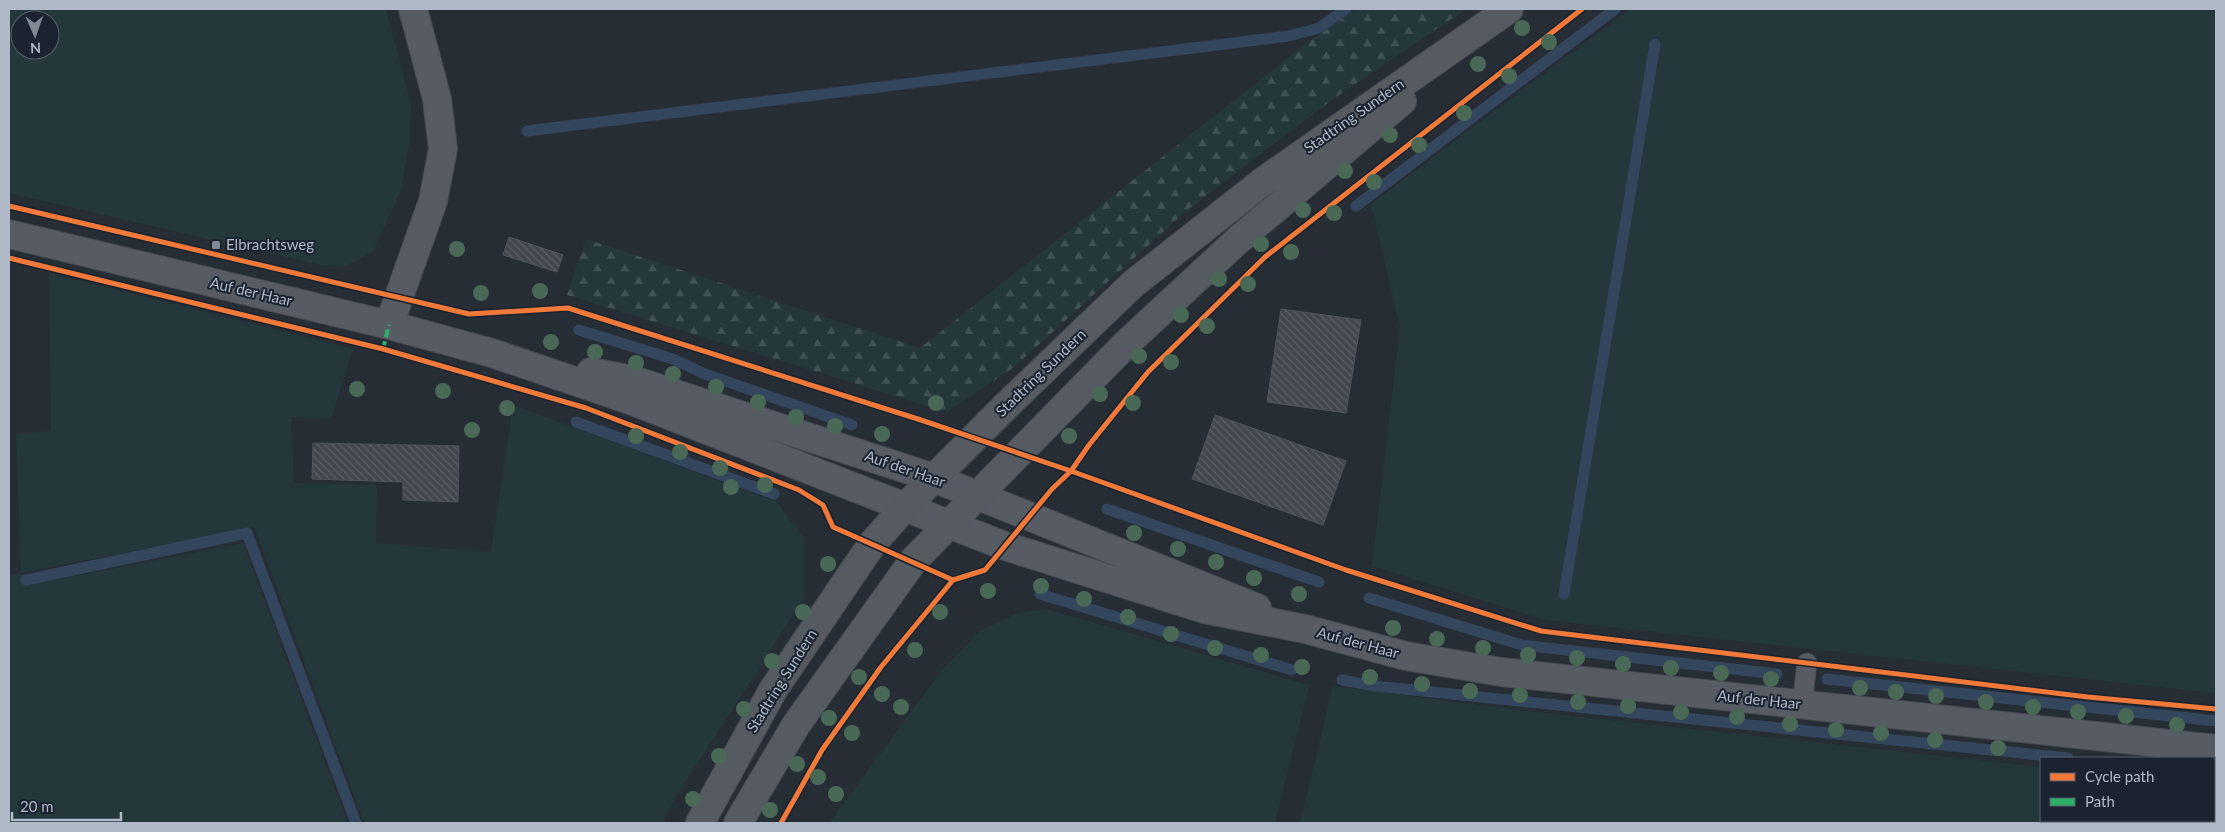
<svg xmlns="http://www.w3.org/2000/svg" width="2225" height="832" font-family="Lato,sans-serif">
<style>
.grass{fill:#24373b;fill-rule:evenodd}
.forest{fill:url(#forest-firs)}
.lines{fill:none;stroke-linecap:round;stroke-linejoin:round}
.stream{stroke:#33465e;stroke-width:11}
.building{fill:url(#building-back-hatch);stroke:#4f545d}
.lane-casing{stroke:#454950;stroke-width:21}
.street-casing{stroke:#454950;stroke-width:30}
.secondary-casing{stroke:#454950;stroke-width:30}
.lane{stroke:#575b63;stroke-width:19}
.street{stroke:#575b63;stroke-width:28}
.secondary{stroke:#565a61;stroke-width:28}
.quiet{stroke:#2db169;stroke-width:4;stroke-dasharray:8 4;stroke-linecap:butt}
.cycleway-casing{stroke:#1a232f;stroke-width:8}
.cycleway{stroke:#f17a3a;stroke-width:5}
.tree{fill:#4a6856}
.poi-dot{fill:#808894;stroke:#1a232f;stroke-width:2}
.labels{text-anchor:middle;stroke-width:4;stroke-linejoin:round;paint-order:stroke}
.street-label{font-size:15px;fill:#b0b9c7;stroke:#1a232f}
.poi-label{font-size:15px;fill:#b0b9c7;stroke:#1a232f;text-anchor:start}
</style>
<defs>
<pattern id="forest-firs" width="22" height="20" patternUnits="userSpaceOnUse" patternTransform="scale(1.25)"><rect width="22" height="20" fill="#24373b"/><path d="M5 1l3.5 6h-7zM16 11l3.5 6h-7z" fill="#415256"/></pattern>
<pattern id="building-back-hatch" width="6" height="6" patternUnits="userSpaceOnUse" patternTransform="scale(1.25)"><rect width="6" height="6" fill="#42474e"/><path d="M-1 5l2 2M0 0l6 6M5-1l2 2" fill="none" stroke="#5b5f66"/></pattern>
</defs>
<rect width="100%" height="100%" fill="#272d35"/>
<path class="grass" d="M9,9H386L411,104L410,141L401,190L373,252L346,266L321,265L9,193ZM20,20H50V50H20Z
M1630,9H2216V693L1545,620L1372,566L1400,327L1371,204Z
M49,273L353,349L331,419L291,417L294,483L377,485L376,543L491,552L513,405L777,502L804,538V598L674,800L663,823H364L254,527L22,573L24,586L243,543L348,823H9V576L21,573L16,434L51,431Z
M1047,609L1309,685L1275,823H829L942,670L980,631L1017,613Z
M1333,686L1518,710L2041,767V821H2214V785L2216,786V823H1300Z"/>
<path class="forest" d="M1356,9H1466L1329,102L1185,212L1013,368L947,412L567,295L586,239L920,348L1303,46Z"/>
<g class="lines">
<path class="stream" d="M527,131L1289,36L1319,28L1346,9
M1356,206L1615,9
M579,330L673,359L705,374L852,425
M576,422L774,494
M1107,509L1319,582
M26,580L247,533L356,823
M1040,594L1292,670
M1564,594L1655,44
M1369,598L1522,645L1777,674
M1827,679L2216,721
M1342,680L1375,686L2068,758
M2214,774H2216"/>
</g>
<path class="building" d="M509,237L563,255L557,272L503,255Z
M1281,309L1361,320L1346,413L1267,402Z
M1215,415L1346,461L1323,525L1192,479Z
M313,443L459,446L458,502L403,500V482L312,479Z"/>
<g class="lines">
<defs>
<path id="lane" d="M1802,705L1807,663"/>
<path id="street" d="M9,234L389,325L492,353L630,400L1005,546L1204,609L1305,629L1406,656L1501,672L2216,749
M389,325L433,201L443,149L437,99L413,9
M591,372L633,380L934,478L1257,608"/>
<path id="secondary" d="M700,823L773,690L872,544L904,508L1008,404L1133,284L1265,180L1509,9
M738,823L796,725L913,561L1127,343L1237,241L1402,101"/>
</defs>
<use href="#lane" class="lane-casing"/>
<use href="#street" class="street-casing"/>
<use href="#secondary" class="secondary-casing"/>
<use href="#lane" class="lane"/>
<use href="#street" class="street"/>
<use href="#secondary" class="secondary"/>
<path class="quiet" d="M383,349L389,325"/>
<defs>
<path id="cycleway" d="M9,206L469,314L568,308L921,420L1071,471L1346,570L1541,631L2088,697L2216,709
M9,258L383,349L586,408L799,490L823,505L833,527L953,580
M781,823L822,750L881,667L953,580L985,570L1052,489L1071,471L1089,445L1148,372L1265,257L1582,9"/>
</defs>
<use href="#cycleway" class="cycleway-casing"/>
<use href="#cycleway" class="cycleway"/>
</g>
<g class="tree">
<circle cx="1522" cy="28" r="8"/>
<circle cx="1549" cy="42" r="8"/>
<circle cx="1478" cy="64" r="8"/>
<circle cx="1509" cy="76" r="8"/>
<circle cx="1464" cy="113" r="8"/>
<circle cx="1390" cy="135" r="8"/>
<circle cx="1419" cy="145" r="8"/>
<circle cx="1345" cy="171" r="8"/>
<circle cx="1374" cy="182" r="8"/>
<circle cx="1303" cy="210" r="8"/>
<circle cx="1334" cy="213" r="8"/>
<circle cx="1261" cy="244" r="8"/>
<circle cx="457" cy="249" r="8"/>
<circle cx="1291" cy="252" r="8"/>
<circle cx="1219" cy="279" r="8"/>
<circle cx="1248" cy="284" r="8"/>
<circle cx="540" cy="291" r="8"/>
<circle cx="481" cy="293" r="8"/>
<circle cx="1181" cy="315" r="8"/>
<circle cx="1207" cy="326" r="8"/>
<circle cx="551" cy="342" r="8"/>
<circle cx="595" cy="352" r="8"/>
<circle cx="1139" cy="356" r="8"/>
<circle cx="1171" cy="362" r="8"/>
<circle cx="636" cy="363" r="8"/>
<circle cx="673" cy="374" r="8"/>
<circle cx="716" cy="387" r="8"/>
<circle cx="357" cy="389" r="8"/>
<circle cx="443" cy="391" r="8"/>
<circle cx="1100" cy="394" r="8"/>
<circle cx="758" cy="402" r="8"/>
<circle cx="936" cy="403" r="8"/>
<circle cx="1133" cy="403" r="8"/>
<circle cx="507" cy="408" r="8"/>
<circle cx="796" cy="417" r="8"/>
<circle cx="835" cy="426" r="8"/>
<circle cx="472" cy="430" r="8"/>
<circle cx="882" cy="434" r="8"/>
<circle cx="636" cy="436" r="8"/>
<circle cx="1069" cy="436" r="8"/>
<circle cx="680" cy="452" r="8"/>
<circle cx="720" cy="468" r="8"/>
<circle cx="765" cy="485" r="8"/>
<circle cx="731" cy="487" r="8"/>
<circle cx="1134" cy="533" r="8"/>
<circle cx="1178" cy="549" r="8"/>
<circle cx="1216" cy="562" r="8"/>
<circle cx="828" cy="564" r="8"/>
<circle cx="1254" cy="578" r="8"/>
<circle cx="1041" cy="586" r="8"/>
<circle cx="988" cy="591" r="8"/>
<circle cx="1299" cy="594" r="8"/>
<circle cx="1084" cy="599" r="8"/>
<circle cx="803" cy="612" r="8"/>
<circle cx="940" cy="612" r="8"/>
<circle cx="1128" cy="617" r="8"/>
<circle cx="1393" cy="628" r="8"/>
<circle cx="1171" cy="634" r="8"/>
<circle cx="1437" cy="639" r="8"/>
<circle cx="1215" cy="648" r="8"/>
<circle cx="1483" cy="648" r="8"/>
<circle cx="915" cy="650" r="8"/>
<circle cx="1261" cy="655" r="8"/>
<circle cx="1528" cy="655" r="8"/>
<circle cx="1577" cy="658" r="8"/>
<circle cx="772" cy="661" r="8"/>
<circle cx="1623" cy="664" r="8"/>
<circle cx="1302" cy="667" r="8"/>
<circle cx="1671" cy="668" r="8"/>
<circle cx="1721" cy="673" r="8"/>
<circle cx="859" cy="677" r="8"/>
<circle cx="1370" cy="677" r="8"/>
<circle cx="1771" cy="679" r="8"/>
<circle cx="1422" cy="684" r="8"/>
<circle cx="1860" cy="688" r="8"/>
<circle cx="1470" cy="691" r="8"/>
<circle cx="1896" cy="692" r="8"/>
<circle cx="882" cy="694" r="8"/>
<circle cx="1520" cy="695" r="8"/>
<circle cx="1936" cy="696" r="8"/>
<circle cx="1578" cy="702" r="8"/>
<circle cx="1986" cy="702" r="8"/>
<circle cx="1628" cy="706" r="8"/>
<circle cx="901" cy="707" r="8"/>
<circle cx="2033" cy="707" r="8"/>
<circle cx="744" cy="709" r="8"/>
<circle cx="1681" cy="712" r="8"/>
<circle cx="2078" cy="712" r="8"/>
<circle cx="2126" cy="716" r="8"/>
<circle cx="1737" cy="717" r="8"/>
<circle cx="829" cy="718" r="8"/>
<circle cx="1790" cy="724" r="8"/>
<circle cx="2177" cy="725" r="8"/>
<circle cx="1836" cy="730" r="8"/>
<circle cx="852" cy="733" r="8"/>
<circle cx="1881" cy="733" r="8"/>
<circle cx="1935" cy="740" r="8"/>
<circle cx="1998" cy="748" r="8"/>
<circle cx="719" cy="756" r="8"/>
<circle cx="797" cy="764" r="8"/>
<circle cx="818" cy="777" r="8"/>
<circle cx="836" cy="794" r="8"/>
<circle cx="693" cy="799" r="8"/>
<circle cx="770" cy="810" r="8"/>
</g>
<rect class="poi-dot" x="211" y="240" width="10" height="10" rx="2.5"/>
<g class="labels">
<g class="street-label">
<text transform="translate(1354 116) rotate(-35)" y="5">Stadtring Sundern</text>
<text transform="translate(251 292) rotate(13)" y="5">Auf der Haar</text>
<text transform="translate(1041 373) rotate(-44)" y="5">Stadtring Sundern</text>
<text transform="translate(905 469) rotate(19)" y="5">Auf der Haar</text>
<text transform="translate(1358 643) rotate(15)" y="5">Auf der Haar</text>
<text transform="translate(782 681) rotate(-58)" y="5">Stadtring Sundern</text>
<text transform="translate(1759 700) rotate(6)" y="5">Auf der Haar</text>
</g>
<g class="poi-label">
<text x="226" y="250">Elbrachtsweg</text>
</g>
</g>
<rect width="2225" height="832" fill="none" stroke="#b0b9c7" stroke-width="20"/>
<rect x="2040" y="757" width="175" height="65" fill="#1a232f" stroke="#565f6c"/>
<rect x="2050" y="773" width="25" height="8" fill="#f17a3a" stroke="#565f6c"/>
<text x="2085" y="782" font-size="15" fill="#b0b9c7">Cycle path</text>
<rect x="2050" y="798" width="25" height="8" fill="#2db169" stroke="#565f6c"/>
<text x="2085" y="807" font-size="15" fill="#b0b9c7">Path</text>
<g transform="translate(35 35) rotate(178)"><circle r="24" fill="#1a232f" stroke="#565f6c"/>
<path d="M0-4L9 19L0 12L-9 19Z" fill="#808894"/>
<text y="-8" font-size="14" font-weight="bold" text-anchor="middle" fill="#b0b9c7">N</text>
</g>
<path d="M12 812v8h109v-8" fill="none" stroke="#b0b9c7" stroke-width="2.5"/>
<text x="20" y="812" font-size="15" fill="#b0b9c7" stroke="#1a232f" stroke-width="4" paint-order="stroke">20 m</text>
</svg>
